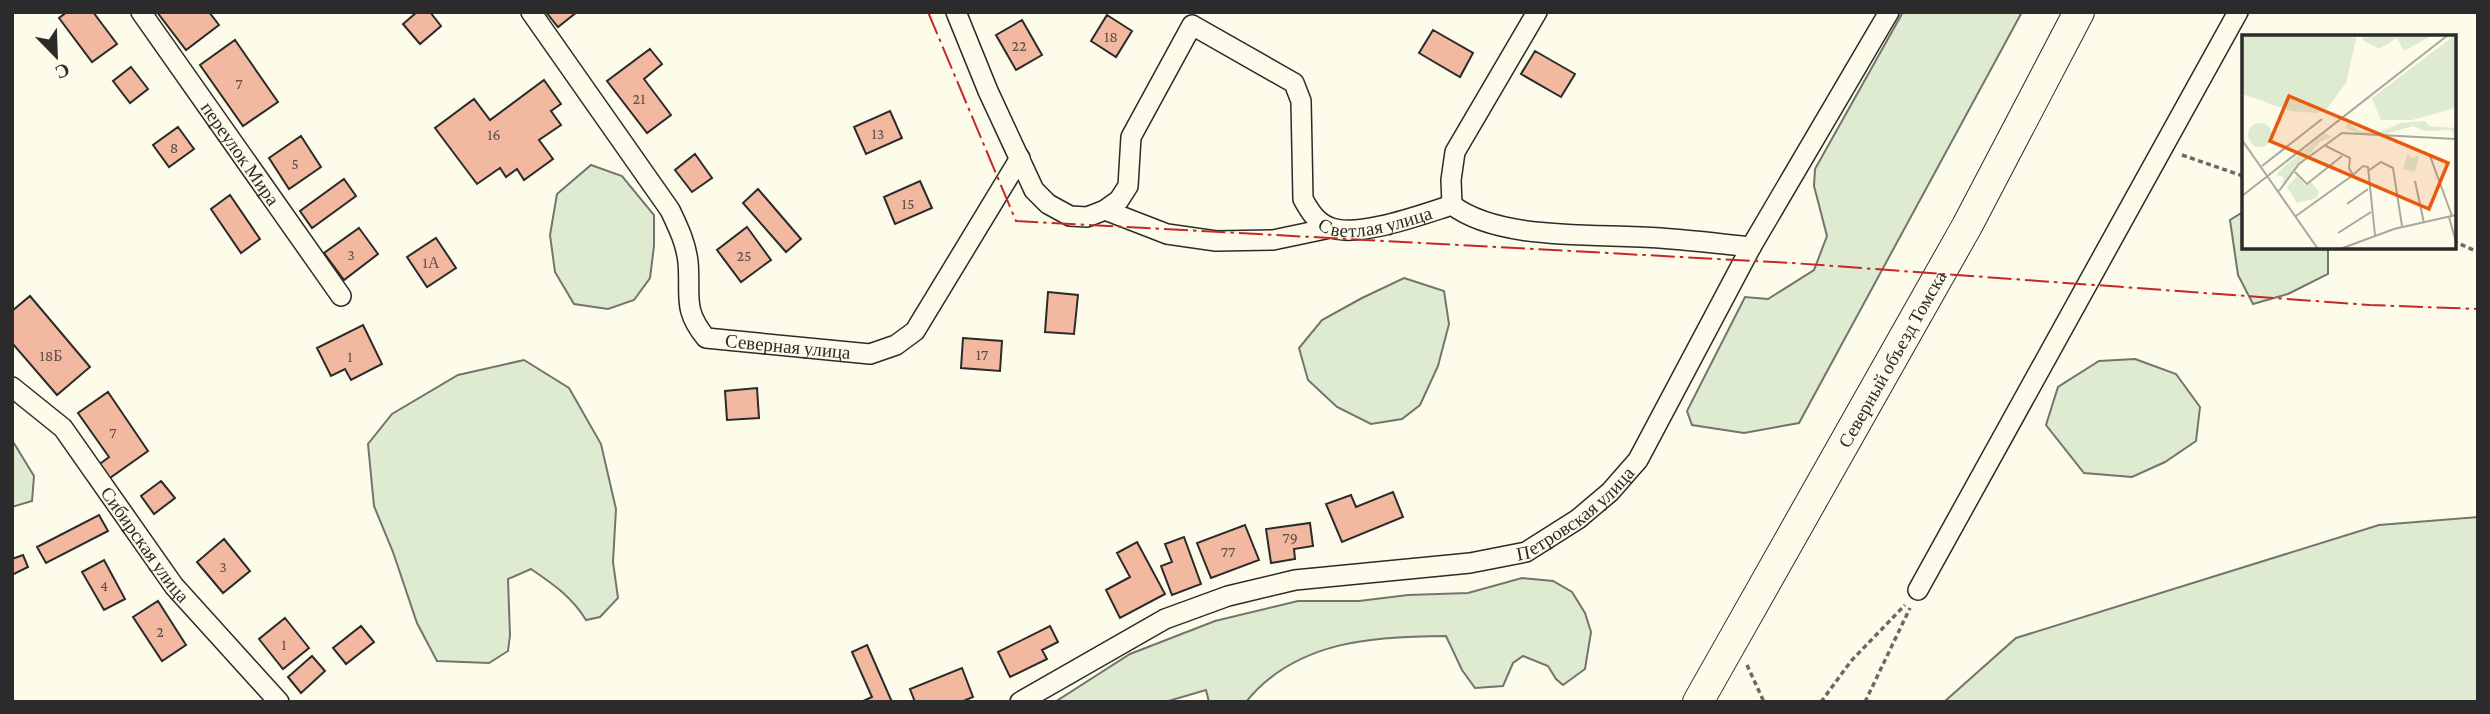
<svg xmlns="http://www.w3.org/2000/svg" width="2490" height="714" font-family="'Crimson Pro',serif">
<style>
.green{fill:#deebd1;stroke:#74746e;stroke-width:2}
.building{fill:#f2b8a0;stroke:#2b2b2b;stroke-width:2}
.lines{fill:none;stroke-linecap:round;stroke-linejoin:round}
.minor-casing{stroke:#2b2b2b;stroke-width:22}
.primary-casing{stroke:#2b2b2b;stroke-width:32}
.path{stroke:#6a6964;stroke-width:3.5;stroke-dasharray:5 3.5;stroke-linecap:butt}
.minor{stroke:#fdfbea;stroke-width:19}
.primary{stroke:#fdfbea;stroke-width:30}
.power{stroke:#c62828;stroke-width:2;stroke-dasharray:24 5 3.5 5;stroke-linecap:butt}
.labels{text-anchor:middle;stroke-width:5;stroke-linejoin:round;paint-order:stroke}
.number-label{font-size:16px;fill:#5d4e48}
.street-label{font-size:19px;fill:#2b2b2b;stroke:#fdfbea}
.inset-road{fill:none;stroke:#a9a89e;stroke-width:2}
.view{fill:#e8590c;fill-opacity:0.15;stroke:#e8590c;stroke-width:3.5}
.inset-edge{fill:none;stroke:#2b2b2b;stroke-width:3.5}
</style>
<rect width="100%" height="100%" fill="#fdfbea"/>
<path class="green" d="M1903,12H2022L1799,423L1744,433L1692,425L1687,411L1745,297L1768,299L1814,270L1827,236L1814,186L1815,169Z
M591,165L622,176L654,215V246L650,278L634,300L608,309L574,304L555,272L550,235L557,194Z
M2243,212V247H2328V274L2288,294L2253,304L2238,275L2230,220Z
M1404,278L1444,291L1449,324L1438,366L1420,405L1402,419L1371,424L1337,407L1308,380L1299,348L1322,320L1362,298Z
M2135,359L2176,374L2200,407L2196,441L2165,462L2132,477L2084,473L2046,425L2058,387L2099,361Z
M524,360L569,388L601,444L616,509L613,562L618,598L600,617L586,620C572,597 553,584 531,569L508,579L510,635L508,651L489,663L437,661L417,623L393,552L374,506L368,444L392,414L458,375Z
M12,440L34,476L32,501L12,507Z
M2478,517V702H1944L2016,638L2379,525Z
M1522,578L1553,581L1572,592L1585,613L1591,632L1585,669L1563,685L1556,679L1548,666L1523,656L1513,663L1503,686L1475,688L1462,670L1446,636C1373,636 1295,641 1246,702H1209L1206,690L1165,702H1055L1130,654L1215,621L1298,601H1359L1408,595L1468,593Z"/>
<path class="building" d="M67,12H93L117,44L92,62L59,18Z
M157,12H209L219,25L186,50Z
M417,12H430L441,26L420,44L403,24Z
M546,12H577L558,27Z
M1107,15L1132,31L1116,57L1091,41Z
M1022,20L1042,55L1016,70L996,35Z
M1433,30L1473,53L1460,77L1419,53Z
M235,40L278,102L243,126L200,65Z
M650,49L662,64L644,79L671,115L647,133L607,81Z
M1535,51L1575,74L1561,97L1521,74Z
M131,67L148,89L130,103L113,81Z
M544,80L561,104L551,111L561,125L539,140L553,159L524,180L517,169L506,177L500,168L477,184L435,128L474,99L490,120Z
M890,111L902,138L866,154L854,127Z
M178,127L194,149L169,167L153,145Z
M301,136L321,167L289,189L269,158Z
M695,154L712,178L692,192L675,170Z
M344,179L356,196L312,228L300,211Z
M920,181L932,208L895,224L884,197Z
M758,189L801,239L786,252L743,203Z
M230,195L260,239L241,253L211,209Z
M747,227L771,260L741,282L717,250Z
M359,228L378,254L344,280L324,253Z
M436,238L456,268L427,287L407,257Z
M1048,292L1078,295L1074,334L1045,332Z
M30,296L90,367L57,395L12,343V311Z
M363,325L382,364L351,380L345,369L331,376L317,348Z
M963,338L1002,341L1000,371L961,368Z
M757,388L759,418L727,420L725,391Z
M108,392L148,451L107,480L97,466L109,457L78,413Z
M161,481L175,498L154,514L141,496Z
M1393,492L1403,517L1342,542L1326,504L1351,495L1356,507Z
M99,515L108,531L46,563L37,547Z
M1310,523L1313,546L1294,549L1295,559L1271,563L1266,529Z
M1245,525L1259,560L1211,578L1197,543Z
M1184,537L1201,584L1172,595L1161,566L1172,562L1165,544Z
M224,539L250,571L223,593L197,562Z
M1137,542L1165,594L1120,618L1106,590L1130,577L1117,553Z
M23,555L28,567L12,575V559Z
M104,560L125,599L104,610L82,572Z
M158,601L186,645L162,661L133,617Z
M285,618L309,648L283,669L259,639Z
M361,626L374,642L346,664L333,648Z
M1050,626L1058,642L1042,650L1047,659L1010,677L998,652Z
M867,645L892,702H861L872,697L852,652Z
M312,656L325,671L301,693L288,677Z
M962,668L973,697L961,702H915L910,689Z"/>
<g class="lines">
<defs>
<g id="minor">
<path id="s1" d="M141,12L341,296"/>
<path id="s2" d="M531,12L670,210C678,227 686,243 688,262C691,296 682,309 706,338L870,354L896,345L915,331L1020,158"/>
<path id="s3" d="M956,12L988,91L1034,190L1048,204L1070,216L1087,217L1105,210L1119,200L1128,186L1131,137L1192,25L1294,83L1301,101L1303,199C1309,210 1316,222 1329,227C1357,239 1423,214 1452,205C1501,242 1600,233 1660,238C1691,240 1721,244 1751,247"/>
<path d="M1452,205L1451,180L1455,152L1537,12"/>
<path d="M1105,210L1167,234L1216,241L1273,240L1330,228"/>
<path id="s4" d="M12,387L63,428L174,586L279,702"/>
<path d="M1918,590L2238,12"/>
<path id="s5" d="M1020,702L1165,619L1228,596L1295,580L1470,563L1526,552L1578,519L1610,492L1638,460L1751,247L1889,12"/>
</g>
<g id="primary">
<path id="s6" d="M1698,702L1967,226L2079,12"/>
</g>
</defs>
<use href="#minor" class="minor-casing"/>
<use href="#primary" class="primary-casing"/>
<path class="path" d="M2182,155L2243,176
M2453,241L2478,252
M1747,665L1764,702
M1821,702L1851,661L1905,605
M1865,702L1910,608"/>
<use href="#minor" class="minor"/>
<use href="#primary" class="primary"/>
<path class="power" d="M928,12L1016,221L1792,263L2370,305L2478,309"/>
</g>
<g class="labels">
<g class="number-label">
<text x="1111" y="42">18</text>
<text x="1019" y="51">22</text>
<text x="239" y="89">7</text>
<text x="639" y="104">21</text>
<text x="878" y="139">13</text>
<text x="494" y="140">16</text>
<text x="174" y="153">8</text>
<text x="295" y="169">5</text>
<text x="908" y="209">15</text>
<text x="351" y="260">3</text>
<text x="744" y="261">25</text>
<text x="431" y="268">1А</text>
<text x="982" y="360">17</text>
<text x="51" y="361">18Б</text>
<text x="350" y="362">1</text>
<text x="113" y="438">7</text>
<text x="1290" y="543">79</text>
<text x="1228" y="557">77</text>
<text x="223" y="572">3</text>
<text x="104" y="591">4</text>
<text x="160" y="637">2</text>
<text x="284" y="650">1</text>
</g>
<g class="street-label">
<text dy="7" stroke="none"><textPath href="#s1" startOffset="173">переулок Мира</textPath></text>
<text dy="7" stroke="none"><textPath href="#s3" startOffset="807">Светлая улица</textPath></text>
<text dy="7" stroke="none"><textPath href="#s2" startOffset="460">Северная улица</textPath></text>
<text dy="7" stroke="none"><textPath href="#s6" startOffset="394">Северный объезд Томска</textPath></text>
<text dy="7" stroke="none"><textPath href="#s5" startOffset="598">Петровская улица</textPath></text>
<text dy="7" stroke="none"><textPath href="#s4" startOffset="208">Сибирская улица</textPath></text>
</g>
</g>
<g transform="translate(2242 35)">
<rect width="214" height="214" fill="#fdfbea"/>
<path d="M0,0H115L104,48L84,75L75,78L49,76L0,59ZM121,0H191L162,16L155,3L137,14L121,5ZM213,0V73L170,85H139L130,63ZM183,86L187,91L213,93V102L209,95L183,96L171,91L144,99L120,100L103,93L106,88L117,96L136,98L158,88ZM6 100a12 12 0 1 1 24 0a12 12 0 1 1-24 0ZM83,98L90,102L78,107L40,150L42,142L34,140L39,134ZM166,118L169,123L177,120L173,137L161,134ZM55,141L63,150L69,147L77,156L75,163L55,168L45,152Z" fill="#deebd1"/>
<path class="inset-road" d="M0,105L76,214M82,110L108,123L107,133L111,140L121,131L126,132L133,200M188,121L210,181M20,131L80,84M126,136L139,127L151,133L160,191M53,137L65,149L100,121M173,146L182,188M37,156L57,129L100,98L214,104M0,161L206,0M105,169L126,154M54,181L111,140M207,182L214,207M96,198L129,177M98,214L152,194L214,180"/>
<path class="view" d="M47,61L206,128L187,174L28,106Z"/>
<rect width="214" height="214" class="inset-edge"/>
</g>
<rect width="2490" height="714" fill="none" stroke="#2b2b2b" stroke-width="28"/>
<g transform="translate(56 56) rotate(157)" stroke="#fdfbea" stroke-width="5" paint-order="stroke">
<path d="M0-5L12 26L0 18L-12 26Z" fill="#2b2b2b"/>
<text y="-10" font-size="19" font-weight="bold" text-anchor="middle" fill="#2b2b2b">С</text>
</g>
</svg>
